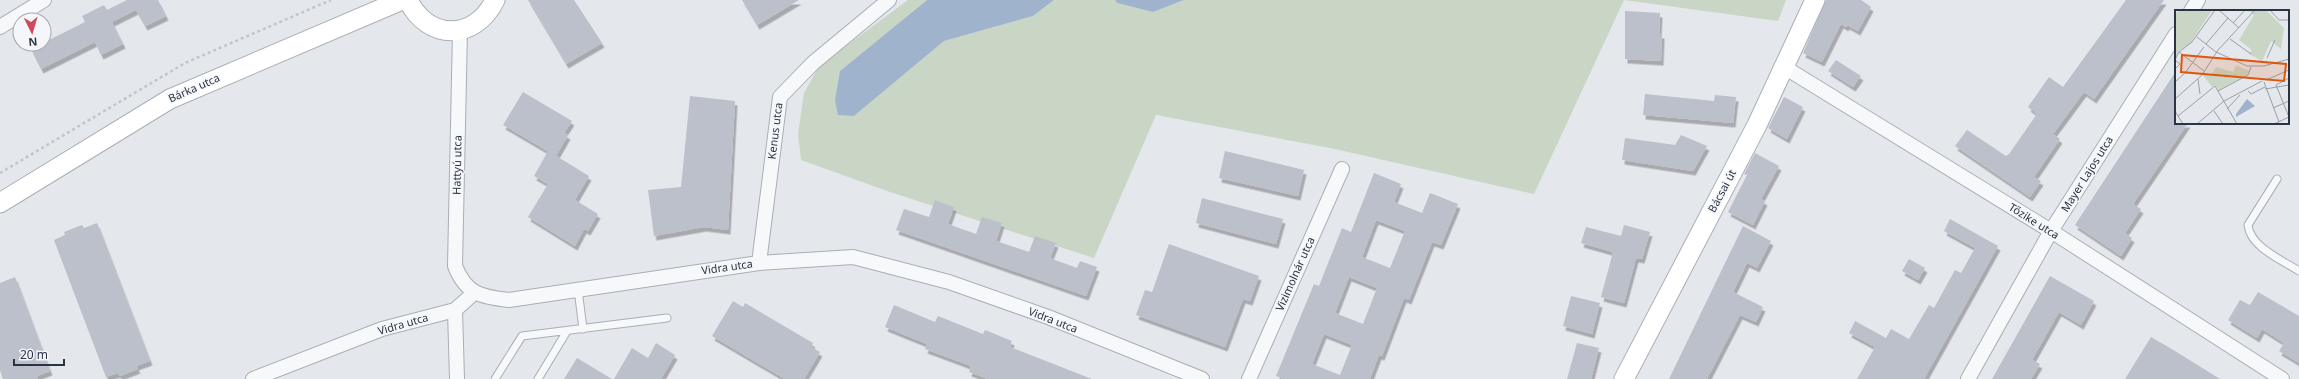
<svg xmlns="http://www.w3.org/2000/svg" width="2299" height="379" font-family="'Noto Sans',sans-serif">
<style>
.green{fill:#c9d6c5}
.water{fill:#9fb4cc}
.building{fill:#bbc0ca;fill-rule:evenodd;filter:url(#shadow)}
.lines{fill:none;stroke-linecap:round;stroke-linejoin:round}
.lane-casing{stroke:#a9aeb7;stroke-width:9}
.street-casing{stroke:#a9aeb7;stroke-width:16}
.secondary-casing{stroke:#a9aeb7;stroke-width:21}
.path{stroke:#c2c5cb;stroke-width:2.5;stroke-dasharray:3 3;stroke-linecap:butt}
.lane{stroke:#f7f8fa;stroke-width:7}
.street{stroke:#f7f8fa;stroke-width:14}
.secondary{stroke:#fff;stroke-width:19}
.labels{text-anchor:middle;stroke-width:3;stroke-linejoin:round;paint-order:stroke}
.street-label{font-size:11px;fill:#2b3445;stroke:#f4f6f9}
.inset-road{fill:none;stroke:#9a9fa9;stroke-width:1}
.view{fill:#df570f;fill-opacity:0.15;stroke:#df570f;stroke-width:2}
.inset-edge{fill:none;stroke:#2b3445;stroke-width:2}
</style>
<defs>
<filter id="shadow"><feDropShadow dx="2.5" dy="4.5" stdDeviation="0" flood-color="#0004"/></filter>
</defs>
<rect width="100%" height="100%" fill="#e4e7ec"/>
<path class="green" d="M908,0H927L840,71L854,116L944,41L1033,16L1054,0H1115L1117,3L1153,12L1184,0H1624L1534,194L1335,149L1156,115L1094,258L890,192L801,160L798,134L804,93L819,66Z
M1624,0H1786L1778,21Z"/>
<path class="water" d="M927,0H1054L1033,16L944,41L854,116L838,115L835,100L840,71Z
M1115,0H1184L1153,12L1117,3Z"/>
<path class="building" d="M127,0H158L166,16L145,26L136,10L112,22L123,44L101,55L95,42L41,69L31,49L85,22L82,16L104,5L107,10Z
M528,0H574L602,43L566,64Z
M742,0H799L757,25Z
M1826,0H1861L1871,7L1858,31L1847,25L1846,27L1841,24L1822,62L1803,53Z
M2126,0H2164L2094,99L2084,92L2053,134L2060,139L2034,177L2041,181L2030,197L1955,146L1967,130L2006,156L2009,154L2037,114L2028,107L2049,77L2063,87Z
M1625,11L1660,13L1659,34H1662L1661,61L1625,59Z
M1836,60L1861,76L1853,87L1828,71Z
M2176,71V123H2188L2133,204L2141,209L2125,233L2132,238L2121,256L2075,225Z
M523,92L572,121L564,133L568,135L556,156L503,125Z
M1645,94L1714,101L1715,95L1736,97L1733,123L1643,115Z
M690,96L735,101L728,230L704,227L654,236L648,190L681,187Z
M1784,97L1803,107L1787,139L1768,128Z
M1681,135L1707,146L1693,171L1622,160L1625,138L1675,145Z
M548,151L589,176L575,200L598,214L588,231L584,229L575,246L528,217L548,184L534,176Z
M1225,151L1304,170L1298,196L1219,178Z
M1755,153L1779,166L1761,199L1765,201L1753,225L1728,212L1747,175L1744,174Z
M1374,173L1401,184L1394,202L1422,213L1430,193L1458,204L1441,245L1432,242L1409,300L1404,298L1382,356L1379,355L1370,379H1284L1276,376L1314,284L1319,286L1342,228L1351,232ZM1376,220L1405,231L1390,268L1362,257ZM1349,277L1377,288L1363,324L1335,313ZM1324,334L1352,345L1340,375L1312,364Z
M1202,198L1283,219L1276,244L1196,223Z
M935,200L954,207L948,224L976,234L982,217L1002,223L996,241L1029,252L1035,236L1056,243L1050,258L1077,268L1080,261L1097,267L1086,296L896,230L904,209L929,217Z
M1950,219L1998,246L1924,379H1857L1875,347L1849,333L1855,321L1886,338L1891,329L1909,339L1929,305L1934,308L1955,270L1961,273L1975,248L1944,231Z
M97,223L150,361L136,366L138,369L120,376L118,373L106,377L54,240L65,235L64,232L82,225L84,228Z
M1624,225L1650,232L1642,259L1636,258L1624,303L1601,297L1613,252L1581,243L1586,227L1621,236Z
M1743,226L1771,241L1757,268L1747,263L1733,292L1763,307L1756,322L1740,315L1707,379H1669Z
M1169,244L1259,276L1250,301L1243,299L1225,347L1136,315L1145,290L1152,292Z
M1909,259L1925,268L1918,280L1902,271Z
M2050,276L2094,301L2081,325L2059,312L2032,360L2040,364L2031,379H1992Z
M15,277L50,371L37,376L38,379H3L0,370V283Z
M2258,292L2299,316V363L2279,351L2284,343L2262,329L2257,338L2228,320L2240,300L2250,305Z
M1571,296L1600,303L1592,334L1563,326Z
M733,301L743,307L745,303L813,343L811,347L820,352L804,379H785L712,336Z
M894,305L935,322L938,316L983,334L985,330L1012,341L1010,347L1092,379H988L969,372L971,366L925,349L927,344L885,327Z
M2151,337L2175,351L2220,379H2125Z
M656,343L675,355L661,379H614L632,348L648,358Z
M1577,343L1599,348L1591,379H1567Z
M577,358L612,379H564Z"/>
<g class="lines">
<defs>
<path id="lane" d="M2277,179L2248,225C2250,247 2282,260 2299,271
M578,289L583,329
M495,379L522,336L667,318
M538,379L567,331"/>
<path id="street" d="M2191,11L2198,0
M0,27L44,0
M460,31L455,266C466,294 481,297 509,300L759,263L853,257L949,282L1048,317L1202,379
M1784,67L2051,231L2282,379
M759,263L780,97L813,63L889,0
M455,310L457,379
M253,379L382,329L455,310L474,293
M1249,379L1342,169
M1968,379L2051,231L2176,34"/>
<path id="secondary" d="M408,0C428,41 475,41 495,0
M0,203L170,99L402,0
M1624,379L1757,125L1815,0"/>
</defs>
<use href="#lane" class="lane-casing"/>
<use href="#street" class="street-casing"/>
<use href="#secondary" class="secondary-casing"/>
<path class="path" d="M0,173L185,63L331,0"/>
<use href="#lane" class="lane"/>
<use href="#street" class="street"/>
<use href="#secondary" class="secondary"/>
</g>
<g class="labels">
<g class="street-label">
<text transform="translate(194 88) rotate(-24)" y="4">Bárka utca</text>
<text transform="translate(775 131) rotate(-83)" y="4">Kenus utca</text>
<text transform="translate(457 165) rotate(-89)" y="4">Hattyú utca</text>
<text transform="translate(2087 174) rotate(-58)" y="4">Mayer Lajos utca</text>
<text transform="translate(1722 191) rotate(-62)" y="4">Bácsai út</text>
<text transform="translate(2034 221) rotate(32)" y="4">Tőzike utca</text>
<text transform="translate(727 267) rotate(-8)" y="4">Vidra utca</text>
<text transform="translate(1295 274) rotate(-66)" y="4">Vizimolnár utca</text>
<text transform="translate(1053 320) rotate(21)" y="4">Vidra utca</text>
<text transform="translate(403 324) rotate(-16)" y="4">Vidra utca</text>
</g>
</g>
<g transform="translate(2175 10)">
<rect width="114" height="114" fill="#e4e7ec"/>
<path d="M7,0H37L15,34L5,40L0,50V3ZM73,0H91L109,18L106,39L96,31L87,51L74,44L77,40L64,30L79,5ZM61,55L74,61L73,64L44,80L40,75L37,77L28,65H36L41,57L58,62Z" fill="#c9d6c5"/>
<path d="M72,89L80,96L61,107V104Z" fill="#9fb4cc"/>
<path class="inset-road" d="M44,0L64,18M95,0L104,10H114M58,13L70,0M22,27L41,42L72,56H89L114,49M55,29L76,44M31,34L53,8M4,42L29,61M92,48L100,30M0,50L4,42L17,32L40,0M0,50L5,54L1,58M23,69L25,84M91,70L114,60M0,72L10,63L29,37M89,72L104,112M90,79L114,75M43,81L73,65L76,57M73,81L76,84L90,77M0,89L27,65L43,40L80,0M98,98L114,91M52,99L65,85M0,101L8,114M39,101L48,114M3,106L40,76L62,114M114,107L101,75L114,68M22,114L49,91L87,71M99,114L114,107"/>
<path class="view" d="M7,45L111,54L109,71L6,62Z"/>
<rect width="114" height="114" class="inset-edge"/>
</g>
<g transform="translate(32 32) rotate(175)"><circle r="19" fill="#f4f6f9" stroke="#a4a8b1"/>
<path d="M0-3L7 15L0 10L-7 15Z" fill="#d1495b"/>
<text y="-6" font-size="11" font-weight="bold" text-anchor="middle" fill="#2b3445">N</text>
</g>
<path d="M14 359v6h50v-6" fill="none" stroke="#2b3445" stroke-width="2"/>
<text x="20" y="359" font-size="12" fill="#2b3445" stroke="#f4f6f9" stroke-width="3" paint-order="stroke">20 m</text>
</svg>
